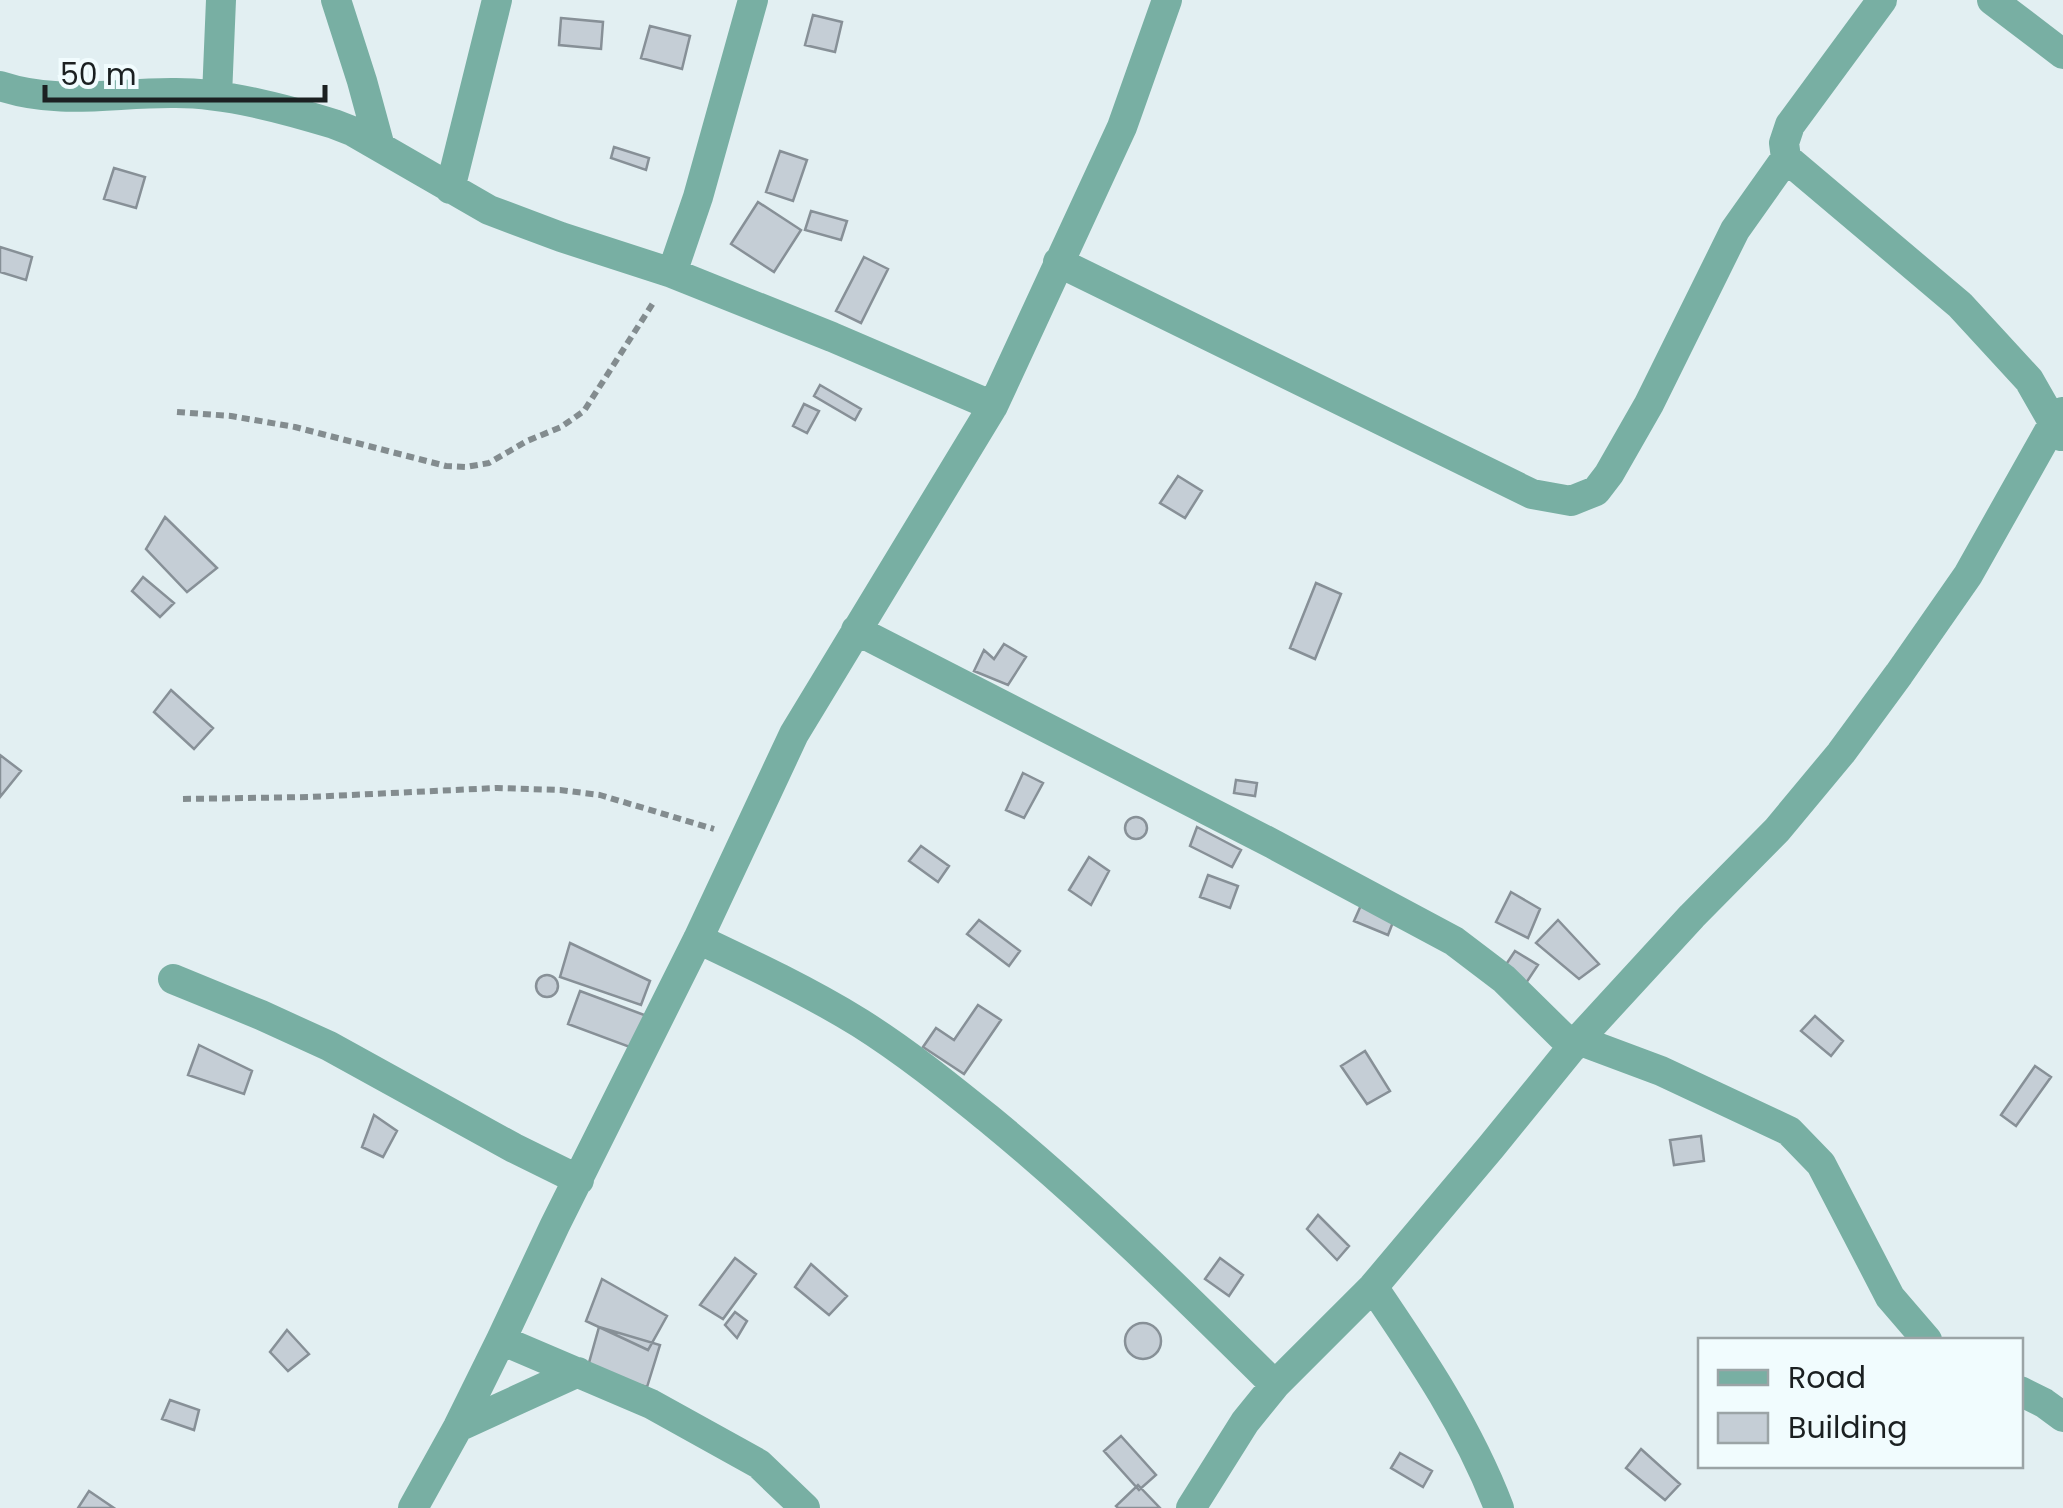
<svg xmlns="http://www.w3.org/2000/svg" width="2063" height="1508" font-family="Poppins,sans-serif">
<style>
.building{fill:#c5ced6;stroke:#879097;stroke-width:2.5}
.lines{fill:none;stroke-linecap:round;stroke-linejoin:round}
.path{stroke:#838c8f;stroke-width:6;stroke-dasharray:8 5;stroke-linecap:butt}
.minor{stroke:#78afa3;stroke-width:30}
</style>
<rect width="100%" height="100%" fill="#e2eff2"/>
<path class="building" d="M813,15L842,22L835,52L805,45Z
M561,18L603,22L601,49L559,45Z
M650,26L690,36L682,69L641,58Z
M614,147L649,158L646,170L611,158Z
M780,151L807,160L793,201L766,192Z
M114,168L145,177L136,208L104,199Z
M758,202L801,230L774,272L731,244Z
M811,211L847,221L841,240L805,230Z
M0,247L32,257L26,280L0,272Z
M864,257L888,269L861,323L836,311Z
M820,385L861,409L855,420L814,396Z
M804,404L819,411L807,433L793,426Z
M1178,476L1202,491L1185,518L1160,503Z
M165,517L217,568L187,592L146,549Z
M143,577L174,603L160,617L132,591Z
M1316,583L1341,594L1315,659L1290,648Z
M1004,644L1026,657L1008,685L974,671L984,650L994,659Z
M171,690L213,728L194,749L154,712Z
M0,755L21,771L0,797Z
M1023,773L1043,783L1024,818L1006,810Z
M1236,780L1257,783L1255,796L1234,793Z
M1125 828a11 11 0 1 1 22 0a11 11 0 1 1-22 0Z
M1197,827L1241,850L1232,867L1190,846Z
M921,846L949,866L938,882L909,861Z
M1089,857L1109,871L1091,905L1069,890Z
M1208,875L1238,886L1230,908L1200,897Z
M1511,892L1540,909L1528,938L1496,922Z
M1362,903L1395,917L1388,935L1354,921Z
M979,920L1020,951L1009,966L967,934Z
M1558,920L1599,964L1579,979L1536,943Z
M570,943L650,981L641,1005L560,977Z
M1515,951L1538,965L1520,992L1497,978Z
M536 986a11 11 0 1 1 22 0a11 11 0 1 1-22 0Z
M580,991L647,1016L635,1049L568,1024Z
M978,1005L1001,1020L964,1074L923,1047L936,1028L954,1040Z
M1815,1016L1843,1041L1831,1056L1801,1031Z
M199,1045L252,1071L244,1094L188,1075Z
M1365,1051L1390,1091L1367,1104L1341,1066Z
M2035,1066L2051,1077L2016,1126L2001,1115Z
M374,1115L397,1131L383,1157L362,1147Z
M1701,1136L1704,1161L1674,1165L1670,1140Z
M1318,1215L1349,1246L1337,1260L1307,1229Z
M735,1258L756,1274L723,1319L700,1305Z
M1220,1258L1243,1275L1229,1296L1205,1279Z
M811,1264L847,1296L829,1315L795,1287Z
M602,1279L667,1316L648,1350L586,1321Z
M735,1312L747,1321L737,1338L725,1325Z
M1125 1341a18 18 0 1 1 36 0a18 18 0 1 1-36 0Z
M599,1327L660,1345L647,1387L587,1370Z
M287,1330L309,1354L288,1371L270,1352Z
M170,1400L199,1410L194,1430L162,1419Z
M1121,1436L1156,1475L1139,1490L1104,1451Z
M1641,1449L1680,1484L1665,1500L1626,1468Z
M1400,1453L1432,1471L1423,1487L1391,1468Z
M1138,1485L1160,1508H1118L1116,1506Z
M89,1491L114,1508H78Z"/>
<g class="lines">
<path class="path" d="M177,412L231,416L295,427L446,466L466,467L489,463L527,441L561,427L584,411L655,300
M183,799L309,797L497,788L560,790L600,795L714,829"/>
<path class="minor" d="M336,0L362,81L380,147
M1882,0L1790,125L1784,143L1786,158L1960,305L2029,380L2061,436
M1992,0L2063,54
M0,86C61,106 114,92 176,93C226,93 285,109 334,124L352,131L489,210L561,237L672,273L832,337L993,406
M217,96L221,0
M450,189L497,0
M1058,262L1532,494L1571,501L1596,491L1609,474L1649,404L1735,230L1786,158
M672,273L698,197L753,0
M856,630L1273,844L1454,941L1504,979L1573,1047
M698,939C753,965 808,991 860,1023C906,1052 948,1086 989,1119C1090,1202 1182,1293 1275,1385
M173,979L261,1015L329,1046L514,1148L579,1180
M1578,1040L1661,1071L1789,1131L1821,1164L1890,1297L1927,1340
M1373,1287C1422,1359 1468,1427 1499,1508
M501,1340L651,1404L759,1464L805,1508
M2020,1391L2044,1403L2063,1417
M458,1427L578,1372
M413,1508L458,1427L501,1340L555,1225L698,939L794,734L993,406L1122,127L1167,0
M1191,1508L1245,1422L1275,1385L1373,1287L1491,1147L1578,1040L1692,916L1777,830L1841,753L1899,674L1968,575L2053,424L2063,412"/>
</g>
<rect x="1698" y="1338" width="325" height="130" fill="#f1fcfe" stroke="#9ba4a6" stroke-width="2.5"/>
<rect x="1718" y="1370" width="50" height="15" fill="#78afa3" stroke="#9ba4a6" stroke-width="2.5"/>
<text x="1788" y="1388" font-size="30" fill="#1b2021">Road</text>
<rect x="1718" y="1413" width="50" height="30" fill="#c5ced6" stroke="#9ba4a6" stroke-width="2.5"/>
<text x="1788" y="1438" font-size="30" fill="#1b2021">Building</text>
<path d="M45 85v15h280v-15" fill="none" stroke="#1b2021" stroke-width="5"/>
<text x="60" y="85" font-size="30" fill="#1b2021" stroke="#f1fcfe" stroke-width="8" paint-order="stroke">50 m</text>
</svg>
